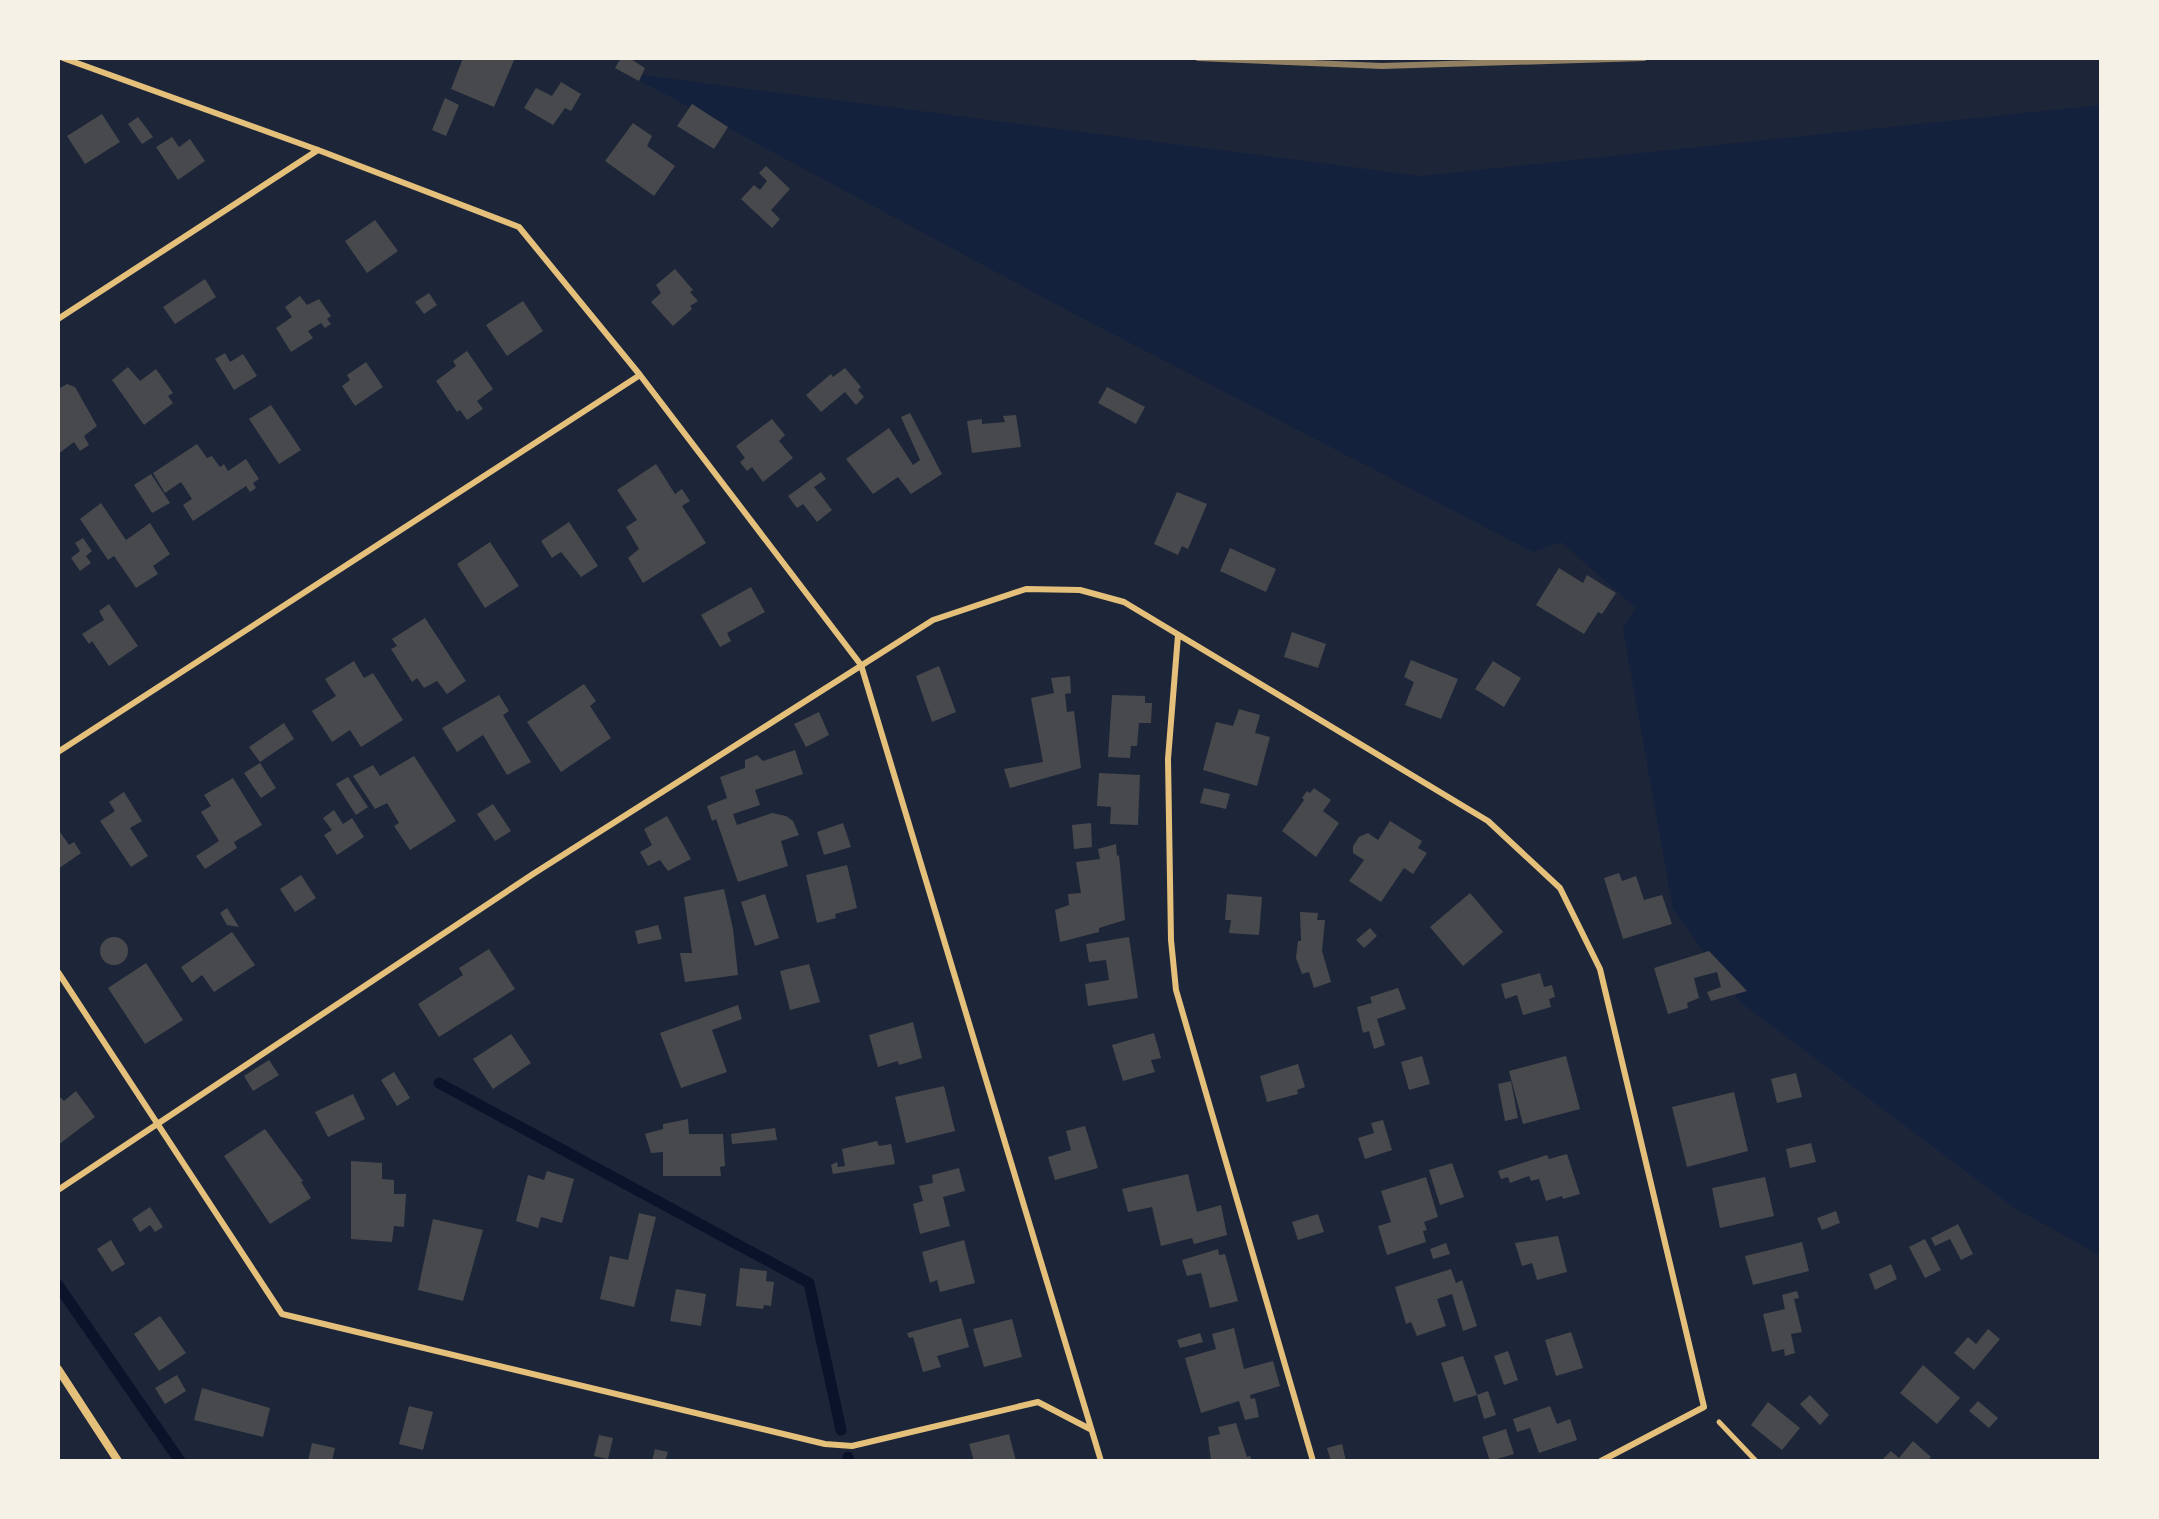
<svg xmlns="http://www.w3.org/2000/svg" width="2159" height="1519" font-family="Karla,sans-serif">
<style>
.green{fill:#1d2539}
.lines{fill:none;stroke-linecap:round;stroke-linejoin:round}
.stream{stroke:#0b132b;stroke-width:11}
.building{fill:#48494c}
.path{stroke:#e5c07b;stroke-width:5}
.service{stroke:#e5c07b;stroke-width:6}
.minor{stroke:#e5c07b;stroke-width:8}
.rail{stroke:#918062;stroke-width:6}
</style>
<rect width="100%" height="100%" fill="#14213d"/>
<path class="green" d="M58,58H2101V105L1421,176L626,73L1063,308L1533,552L1561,542L1636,608L1623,629L1673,909L1740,1002L2013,1207L2101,1256V1461H58Z"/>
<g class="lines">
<path class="stream" d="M439,1083L809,1283L841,1430
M58,1285L180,1461
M848,1457L849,1461"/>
</g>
<path class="building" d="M463,58H515L494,107L451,89Z
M621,58H629L645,68L639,81L615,68Z
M561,82L581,94L571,111L565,108L553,125L524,108L536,88L552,96Z
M445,98L459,105L446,136L432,130Z
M692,104L728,127L714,149L677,126Z
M102,114L120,142L85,164L67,136Z
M138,117L153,137L142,144L128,124Z
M633,123L652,136L647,146L675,166L654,196L605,161Z
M172,137L179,147L190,139L205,161L178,180L156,147Z
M766,166L790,189L771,210L780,219L772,228L741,199L754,185L760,190L767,181L759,173Z
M375,220L398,251L367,273L345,241Z
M675,269L693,290L690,292L698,301L690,306L692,309L673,326L651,302L661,293L656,285Z
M205,279L216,297L175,324L163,307Z
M429,293L437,305L424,314L415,302Z
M300,296L307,305L319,299L331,316L327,319L331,324L325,328L321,323L308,331L313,338L291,352L276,328L292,317L285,307Z
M523,301L543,331L507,356L486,325Z
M467,351L493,389L477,401L483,409L467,420L460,410L457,412L436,381L456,366L453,361Z
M225,353L230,362L243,354L257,376L234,390L215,359Z
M366,362L383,387L355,406L342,386L350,380L347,375Z
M128,367L140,381L156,369L173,393L168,396L173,403L144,425L112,380Z
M845,368L861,387L858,390L864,397L856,405L845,392L821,412L806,395L831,374L833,377Z
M67,384L75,387L97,426L84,436L89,445L80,451L74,442L58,454V389Z
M1107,387L1145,407L1136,424L1098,403Z
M271,405L301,450L279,464L249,419Z
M910,413L942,474L911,494L898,477L873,494L846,459L889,428L913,465L920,460L901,417Z
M1016,415L1021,447L972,453L967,421L982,419V424L1005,422L1003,416Z
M772,419L785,435L779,441L793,458L763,482L752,467L747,471L740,462L745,458L736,446Z
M197,444L207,458L212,456L220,467L224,464L228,471L246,459L259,479L253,483L256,488L250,492L246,486L193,521L183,505L192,499L181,482L165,493L153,473Z
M656,464L675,494L682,489L690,501L682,506L706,543L643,583L628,558L639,549L626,527L637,520L617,490Z
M821,472L826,479L814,487L832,510L817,522L803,504L797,508L788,496Z
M151,474L170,503L152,513L134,485Z
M1177,492L1207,504L1188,549L1182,546L1178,555L1154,544Z
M101,503L126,540L150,523L170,554L153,566L158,574L136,588L114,556L108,560L80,519Z
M569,522L598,566L581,577L561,552L552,558L541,541Z
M83,538L92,551L86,556L91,563L80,571L71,558L80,551L75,543Z
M490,542L519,586L485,608L457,564Z
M1230,548L1276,569L1266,592L1220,571Z
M1559,568L1583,583L1587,575L1616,593L1602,614L1598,612L1584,634L1536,605Z
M751,587L765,612L727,633L731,641L720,647L701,615Z
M109,604L138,646L109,666L92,641L89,644L82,634L104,620L99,611Z
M425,618L466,681L447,694L437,681L424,688L417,678L412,682L391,649L397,646L392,639Z
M1292,632L1326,644L1318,668L1284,657Z
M1411,660L1458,679L1441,719L1405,705L1414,682L1404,677Z
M354,661L364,678L373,673L403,720L361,747L350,730L332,742L312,711L336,696L325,679Z
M1493,661L1521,678L1504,707L1475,689Z
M939,666L956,712L932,722L916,676Z
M1070,676L1071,693L1065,694L1067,712L1074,711L1081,768L1010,788L1004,769L1043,762L1031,698L1054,693L1051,678Z
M584,684L596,701L590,706L611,738L561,772L527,722Z
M499,695L509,711L503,715L531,762L507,775L483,735L457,752L442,728Z
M1112,695L1145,696V703H1152L1151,723H1139L1137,746H1131L1130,758L1108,757Z
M1239,709L1260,715L1255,733L1270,737L1257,786L1203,770L1216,722L1233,726Z
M819,712L829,735L806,747L794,724Z
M284,723L294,739L260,762L249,747Z
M795,750L803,774L755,790L760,805L733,814L737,825L772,813L786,816L793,821L799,835L781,841L788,866L738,882L716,819L712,821L707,806L727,798L720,777L745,768V760L757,755L763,761Z
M414,756L456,821L410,850L394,826L399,823L387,803L375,809L353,776L373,765L380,776Z
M260,763L276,788L261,798L244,773Z
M1099,773L1140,775L1138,825L1110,824L1111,807L1097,806Z
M348,777L368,807L356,815L336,784Z
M233,778L262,825L234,842L237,848L205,869L196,856L219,841L201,812L211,806L204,795Z
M1204,788L1230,794L1226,809L1200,803Z
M1314,788L1331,800L1323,811L1339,823L1316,857L1282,831L1304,800L1302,798L1307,791L1310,793Z
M124,792L142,821L130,828L148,856L131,867L100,821L115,811L109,802Z
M493,804L511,831L495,841L477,814Z
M334,810L343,824L352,818L364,837L337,855L324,835L332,830L323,818Z
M667,816L691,859L668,871L660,860L648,866L640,852L652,845L644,829Z
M1390,821L1422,841L1418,848L1427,853L1413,874L1404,868L1381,902L1349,881L1364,860L1353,853V846L1359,837L1368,833L1378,840Z
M843,823L851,847L824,855L817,832Z
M1091,823L1092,847L1074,849L1072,825Z
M58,829L69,845L74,842L81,853L58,869Z
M1116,844L1117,856L1119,855L1125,920L1099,928V932L1060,942L1055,910L1069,905L1068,894L1081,893L1076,862L1100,859L1098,849Z
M847,865L857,908L835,914L836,918L817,923L806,875Z
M1619,873L1622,881L1636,876L1644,900L1662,895L1672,924L1623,939L1604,878Z
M301,875L316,898L295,912L280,889Z
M724,889L733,929L738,975L685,982L680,953H692L684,897Z
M1470,893L1503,932L1463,966L1430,927Z
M765,894L779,938L755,946L741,902Z
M1227,894L1262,897L1259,935L1229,933L1231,920H1225Z
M227,908L239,927L227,925L220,913Z
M1300,912L1318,913L1317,920H1325L1322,951L1331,982L1314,988L1309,972L1302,974L1296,958L1298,941H1301Z
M658,925L662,939L638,944L635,931Z
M1370,928L1377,936L1364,948L1356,940Z
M232,932L255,965L214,992L202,975L192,983L181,967Z
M1129,937L1138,998L1088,1006L1085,984L1109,980L1106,960L1089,962L1086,944Z
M100 951a14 14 0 1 1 28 0a14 14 0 1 1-28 0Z
M489,949L515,989L439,1037L418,1004L463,975L459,968Z
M1709,951L1747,991L1711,1001L1707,992L1721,987L1717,972L1694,978L1699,998L1687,1003L1688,1008L1668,1014L1654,968Z
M146,963L183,1020L145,1044L108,988Z
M809,964L820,1002L790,1010L780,971Z
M1540,973L1544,987L1552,985L1555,997L1549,999L1551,1007L1523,1015L1517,995L1505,999L1501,984Z
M1398,988L1406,1009L1377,1019L1385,1045L1374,1049L1369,1031L1363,1033L1357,1007L1372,1003L1370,997Z
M738,1005L742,1019L712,1030L727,1072L681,1088L660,1033Z
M913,1022L922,1058L899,1065L898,1061L878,1067L869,1035Z
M1154,1033L1161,1058L1151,1060L1155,1072L1123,1081L1112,1045Z
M511,1034L531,1063L493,1089L473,1059Z
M1422,1056L1430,1084L1409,1090L1401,1062Z
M1566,1056L1580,1109L1523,1124L1509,1071Z
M269,1060L279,1075L253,1091L244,1076Z
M1298,1064L1305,1087L1297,1090L1298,1094L1267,1102L1260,1076Z
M394,1072L410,1098L397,1106L381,1080Z
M1796,1073L1802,1097L1777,1103L1771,1079Z
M1511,1081L1518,1118L1505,1121L1498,1084Z
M944,1086L955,1131L906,1143L895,1097Z
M76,1091L95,1117L58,1145V1098L60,1097L64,1101Z
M1734,1092L1748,1151L1687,1167L1672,1107Z
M353,1094L365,1119L328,1137L315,1112Z
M688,1119L689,1134H723L725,1166L720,1167L721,1176H663V1152L651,1153L645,1134L663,1129V1124Z
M1383,1120L1392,1150L1365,1159L1358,1138L1374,1133L1371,1123Z
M1085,1126L1098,1168L1055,1180L1048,1157L1071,1150L1066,1131Z
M775,1128L777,1140L732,1144L731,1134Z
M265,1129L303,1181L301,1182L311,1198L270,1224L224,1156Z
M877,1141L879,1146L891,1144L895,1164L833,1174L831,1165L837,1162L838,1167L845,1166L842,1149Z
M1811,1143L1816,1162L1790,1168L1786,1149Z
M1567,1154L1580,1194L1563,1199L1562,1196L1546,1201L1539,1179L1531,1181L1529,1176L1510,1183L1508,1177L1501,1179L1498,1171L1547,1155L1549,1159Z
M351,1161L382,1163V1179L394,1180V1194H406L404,1227L394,1226L392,1242L351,1239Z
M1452,1163L1464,1197L1440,1205L1429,1170Z
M959,1168L965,1191L943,1197L950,1226L920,1234L913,1204L923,1201L919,1186L933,1183L932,1175Z
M547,1171L574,1179L562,1223L541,1217L538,1228L516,1221L528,1175L544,1180Z
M1188,1174L1197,1212L1221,1205L1227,1235L1194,1244L1192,1238L1161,1246L1152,1207L1128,1212L1122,1189Z
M1426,1177L1438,1217L1424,1222L1427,1230L1423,1231L1426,1242L1387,1255L1378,1226L1391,1222L1381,1191Z
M1765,1177L1774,1216L1720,1228L1712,1188Z
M150,1207L163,1227L155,1232L150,1225L140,1232L132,1219Z
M1836,1211L1840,1223L1822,1230L1817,1218Z
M639,1213L656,1217L634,1307L600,1299L610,1256L628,1260Z
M1318,1214L1324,1232L1298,1240L1292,1222Z
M433,1219L483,1230L463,1301L418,1290Z
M1958,1224L1973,1254L1961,1260L1950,1239L1935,1246L1931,1238Z
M1558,1236L1567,1272L1537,1280L1532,1263L1522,1266L1515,1243Z
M1925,1239L1941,1270L1925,1278L1909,1247Z
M111,1240L125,1264L112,1272L97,1249Z
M964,1240L975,1283L940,1292L937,1280L930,1283L922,1252Z
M1802,1242L1809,1271L1753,1285L1745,1256Z
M1446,1243L1450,1254L1433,1259L1430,1249Z
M1218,1249L1219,1255L1225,1254L1238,1301L1210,1308L1201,1273L1187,1276L1182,1260Z
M1891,1264L1897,1279L1875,1290L1869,1274Z
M740,1268L767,1271L766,1281L774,1282L771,1306L764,1305L763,1309L736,1306Z
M1451,1269L1456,1283L1462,1280L1477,1326L1463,1331L1452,1294L1437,1299L1446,1326L1417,1336L1411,1322L1406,1324L1395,1287Z
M676,1289L706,1294L701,1326L670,1321Z
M1797,1291L1799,1298L1794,1299L1802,1332L1791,1334L1795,1353L1785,1356L1784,1349L1772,1352L1763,1314L1785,1309L1782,1295Z
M160,1316L186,1353L159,1371L134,1334Z
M961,1318L969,1347L937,1356L941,1367L923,1372L913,1337L909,1338L907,1333Z
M1012,1319L1022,1357L984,1367L973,1329Z
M1234,1328L1244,1369L1273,1361L1280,1386L1250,1395L1251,1399L1255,1398L1259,1417L1245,1420L1239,1401L1201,1413L1185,1358L1216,1349L1212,1334Z
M1988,1329L2000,1339L1974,1370L1954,1353L1968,1337L1976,1344Z
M1571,1332L1583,1368L1556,1376L1545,1340Z
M1200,1333L1203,1342L1180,1348L1177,1340Z
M1508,1351L1518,1380L1504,1385L1494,1356Z
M1463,1356L1477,1395L1488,1391L1496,1415L1484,1419L1477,1395L1454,1402L1441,1363Z
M1923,1365L1960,1398L1937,1424L1900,1393Z
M177,1375L186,1391L165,1404L155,1388Z
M202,1388L270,1408L263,1437L194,1420Z
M1810,1395L1829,1415L1820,1425L1800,1404Z
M1978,1401L1998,1418L1989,1428L1969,1411Z
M1768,1402L1800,1428L1782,1450L1751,1425Z
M409,1406L433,1412L423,1450L399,1444Z
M1550,1406L1557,1424L1570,1419L1577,1440L1539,1453L1530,1428L1517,1432L1513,1419Z
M1236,1423L1247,1457L1250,1456L1252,1461H1211L1208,1437L1220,1434L1218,1427Z
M1506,1429L1514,1454L1490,1461L1482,1437Z
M1009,1434L1016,1461H974L969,1444Z
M599,1435L613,1438L608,1459L594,1456Z
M1913,1441L1931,1457L1927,1461H1881L1891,1451L1899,1458Z
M312,1443L335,1448L332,1461H308Z
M1342,1444L1346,1461H1331L1327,1448Z
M655,1449L668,1452L665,1461H652Z"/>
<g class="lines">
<path class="path" d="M1719,1422L1756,1461"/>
<path class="service" d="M63,58L318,150L519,227L640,375L861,665L1101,1461
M58,319L318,150
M1178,635L1168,759L1171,940L1176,990L1313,1461
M58,752L640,375
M58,972L282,1314L825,1444L852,1446L1038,1402L1090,1429
M58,1190L533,874L933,620L1026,589L1080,590L1124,602L1488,821L1560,888L1600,969L1704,1407L1601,1461"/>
<path class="minor" d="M58,1369L118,1461"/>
<path class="rail" d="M1198,58L1382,66L1644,58"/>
</g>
<rect width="2159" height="1519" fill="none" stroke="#f6f1e7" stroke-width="120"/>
</svg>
